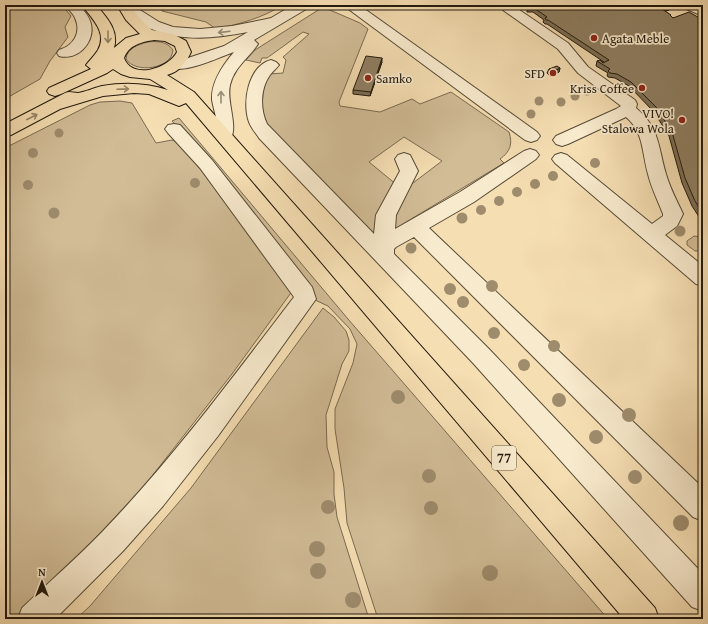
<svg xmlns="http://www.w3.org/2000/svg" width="708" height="624" font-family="'Gentium Book Plus',serif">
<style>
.green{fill:#d1bc96;stroke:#796a51}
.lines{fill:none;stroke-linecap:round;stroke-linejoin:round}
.minor-casing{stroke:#564a36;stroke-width:2}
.major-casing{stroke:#21180c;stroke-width:2}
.minor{fill:#f8eacd;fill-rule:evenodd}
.major{fill:#f5deb2;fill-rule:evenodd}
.tree{fill:#9e8c6d}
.wall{fill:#7b6d54;stroke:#21180c}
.shaded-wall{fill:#645945;stroke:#21180c}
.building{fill:#8f7f62;stroke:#21180c}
.oneway{stroke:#978c76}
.oneway2{stroke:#968567}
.poi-dot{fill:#8f2418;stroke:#f8eacd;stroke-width:1.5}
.labels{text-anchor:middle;stroke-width:3.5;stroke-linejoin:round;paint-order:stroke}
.far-poi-label{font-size:13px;fill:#21180c;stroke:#f8eacd;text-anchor:end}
.shield{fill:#f8eacd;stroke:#625746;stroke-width:1}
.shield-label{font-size:14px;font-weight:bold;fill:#21180c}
</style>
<rect width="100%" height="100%" fill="#f5deb2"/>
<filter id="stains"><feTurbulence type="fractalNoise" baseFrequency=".005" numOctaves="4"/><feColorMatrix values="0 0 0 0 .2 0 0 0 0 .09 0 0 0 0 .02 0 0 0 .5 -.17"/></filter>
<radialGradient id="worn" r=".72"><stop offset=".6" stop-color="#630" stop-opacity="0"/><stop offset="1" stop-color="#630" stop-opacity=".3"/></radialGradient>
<path class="green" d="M5,5H62L71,16L65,27L68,37L50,61L40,79L5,99Z
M157,5H283C262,18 240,24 216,29L206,22L162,11Z
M323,7L360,23L368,29L339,102L340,106L380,112L412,99L420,104L451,92L509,132C513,144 510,152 500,159L504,163L388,233L409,186L442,161L404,137L369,162L397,185L377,237L367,233L265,123L259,100L269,74L283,73L286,60L283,57L309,34L303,32L267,58H262L260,63L246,60L255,50Z
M147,42C157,41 167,41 173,50C172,69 135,74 126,59C127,48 138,45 147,42Z
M120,101L132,103L156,143L172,140L180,143L293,290L232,374L145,485L58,578L13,619H5V148L90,105L100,102Z
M179,118L348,319L608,619H378L347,523L344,488L335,429V409L353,363L357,344L350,329L328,306L315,300L208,163L172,121Z
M694,236L703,237V251H695L687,245V241Z
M323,308L334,317L346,331L349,340V351L342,364L326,415L327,447L334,472V494L337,517L369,619H76L90,606L191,488Z"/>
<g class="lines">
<defs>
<path id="minor" d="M65,5H79C84,11 89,16 91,24C95,43 77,61 59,56L57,53L59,50C73,46 82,33 75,18C73,13 68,9 65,5Z
M122,5H132L159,22L173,27L200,29L232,26L262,20L271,18L293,5H310L308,8L254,40L258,44C249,58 234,67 230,85C226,102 239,127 230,140L224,142L218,140C214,134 216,126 216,118C215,112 213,106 212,100C211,82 223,65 234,52C217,58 187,73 170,68L167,65L170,62L188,58L224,46L248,32C216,38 184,42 154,30C142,26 132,17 122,11L120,8Z
M343,5H359L537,132L540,136L537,140L531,142L525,140Z
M496,5H512L568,43L588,67L635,100L637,104L636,108C660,128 658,147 666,174C670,188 677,201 683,214L677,226L665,235L703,266V286L696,284L555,163L552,159L555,155L561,153L567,155L652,224L663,216V214C658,201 651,187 648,174C642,153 644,132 626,117L568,144L562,146L556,144L553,140L556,136L616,109L621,106L578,73L558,49Z
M682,5H700L703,7V16L684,8Z
M271,60L276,62L279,65C276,69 273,71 270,75C260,89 260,109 267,124L374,234L376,215L400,171L395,159L398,155L404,153L410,155L418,171L396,215L395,229L460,192L524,151L530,149L536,151L539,155L536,159L474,202L429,228L703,488V521L693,517L414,237L396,247L394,249V254L489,349L703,574V611L692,607L473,363L259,138C256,133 251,128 249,122C242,103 248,66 271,60Z
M174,124L180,125L212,160L312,287L316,299L218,436L163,506L123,551L55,619H18L22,608C49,582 78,557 104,530C173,458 233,377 294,297L200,168L168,133L165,129L168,125Z"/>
<path id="major" d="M82,5H96C107,18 119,30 114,48L126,38L140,34L126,20L117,5H131L137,15L152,30L173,34L186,41L191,52C186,63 179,72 167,75L194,92L655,608L659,619H624L186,103L179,106L149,94L134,93L103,96L60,109L11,135L5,137V124L65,93C70,91 73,93 78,93C85,92 94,88 102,86C125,82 146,83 168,90L150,79L130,77L121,74L113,69L107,73L61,94L55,96L49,94L47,91L49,88L91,69L86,65C90,60 95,55 98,50C108,32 91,18 82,5ZM154,40L165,41L175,46L177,52C168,69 132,80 124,58C129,45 141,42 154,40Z"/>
</defs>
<use href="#minor" class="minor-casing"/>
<use href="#major" class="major-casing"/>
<use href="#minor" class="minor"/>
<use href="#major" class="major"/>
</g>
<g class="tree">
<circle cx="587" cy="91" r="4.5"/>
<circle cx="575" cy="96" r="4.5"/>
<circle cx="539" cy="101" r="4.5"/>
<circle cx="561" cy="102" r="4.5"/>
<circle cx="531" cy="114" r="4.5"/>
<circle cx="59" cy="133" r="4.5"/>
<circle cx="33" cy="153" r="5"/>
<circle cx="595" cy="163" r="5"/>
<circle cx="553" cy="176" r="5"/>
<circle cx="195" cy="183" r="5"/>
<circle cx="535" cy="184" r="5"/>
<circle cx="28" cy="185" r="5"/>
<circle cx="517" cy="192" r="5"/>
<circle cx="499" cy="201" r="5"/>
<circle cx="481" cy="210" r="5"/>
<circle cx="54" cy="213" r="5.5"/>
<circle cx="462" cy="218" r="5.5"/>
<circle cx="680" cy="231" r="5.5"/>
<circle cx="411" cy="248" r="5.5"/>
<circle cx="492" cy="286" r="6"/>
<circle cx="450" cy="289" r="6"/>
<circle cx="463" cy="302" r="6"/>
<circle cx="494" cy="333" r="6"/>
<circle cx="554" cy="346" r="6"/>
<circle cx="524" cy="365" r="6"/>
<circle cx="398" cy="397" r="7"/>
<circle cx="559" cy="400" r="7"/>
<circle cx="629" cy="415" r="7"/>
<circle cx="596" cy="437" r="7"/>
<circle cx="429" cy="476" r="7"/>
<circle cx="635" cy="477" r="7"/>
<circle cx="328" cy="507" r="7"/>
<circle cx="431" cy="508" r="7"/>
<circle cx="681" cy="523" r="8"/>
<circle cx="317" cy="549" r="8"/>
<circle cx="318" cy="571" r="8"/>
<circle cx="490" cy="573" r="8"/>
<circle cx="353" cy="600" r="8"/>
</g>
<path class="wall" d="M519,5H669L671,6L669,10L665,11L673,18L703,20V223L692,206L682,183L669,136L654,112L629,86L615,78L608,77L607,75L608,73L596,66L597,61L604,62L547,24H545L543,22L544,20L533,12H527V10Z
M382,62L370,96L353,94V90Z
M560,68L559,72L550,76L547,73L549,69Z"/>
<path class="shaded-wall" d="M671,6L669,10L660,13L662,9Z
M382,58V62L370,96L371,92Z
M560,68L559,72L550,76L552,72Z"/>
<path class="building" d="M526,5H669L671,6L662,9L671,15H670L673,18L689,12L703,20V214L695,201L685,178L672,132L656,107L631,82L617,74L610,73L608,71L610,69L597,61L600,60L603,63L609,60L548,20H546L545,18L547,17L534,8H528L529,7Z
M366,56L382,58L371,92L353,90Z
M557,66L560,68L552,72L549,69Z"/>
<defs><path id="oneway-shaft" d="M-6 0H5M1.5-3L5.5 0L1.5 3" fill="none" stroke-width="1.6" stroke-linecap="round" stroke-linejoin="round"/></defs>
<g class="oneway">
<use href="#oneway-shaft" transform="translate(224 32) rotate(173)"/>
<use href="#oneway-shaft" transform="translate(221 97) rotate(-90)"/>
</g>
<g class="oneway2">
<use href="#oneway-shaft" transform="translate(108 37) rotate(90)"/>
<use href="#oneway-shaft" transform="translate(123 89) rotate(-2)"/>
<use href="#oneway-shaft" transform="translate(32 117) rotate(-27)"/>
</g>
<g class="poi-dot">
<circle cx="594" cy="38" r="4"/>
<circle cx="553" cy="73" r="4"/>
<circle cx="368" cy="78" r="4"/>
<circle cx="642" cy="88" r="4"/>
<circle cx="682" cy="120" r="4"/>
</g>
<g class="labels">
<g class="far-poi-label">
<text x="602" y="43" text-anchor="start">Agata Meble</text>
<text x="545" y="78">SFD</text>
<text x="376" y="83" text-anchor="start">Samko</text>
<text x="634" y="93">Kriss Coffee</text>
<text x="674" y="118">VIVO!<tspan x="674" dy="15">Stalowa Wola</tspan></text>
</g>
<rect class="shield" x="492" y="446" width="24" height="24" rx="3"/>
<g class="shield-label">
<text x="504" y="463">77</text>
</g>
</g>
<rect width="708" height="624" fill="none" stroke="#f5deb2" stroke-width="20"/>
<rect x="6" y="6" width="696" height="612" fill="none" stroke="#21180c" stroke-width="2"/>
<rect x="10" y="10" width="688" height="604" fill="none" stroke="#21180c"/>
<g transform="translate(42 582)" stroke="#f8eacd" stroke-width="3" paint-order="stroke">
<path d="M0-3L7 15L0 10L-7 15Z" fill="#21180c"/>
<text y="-6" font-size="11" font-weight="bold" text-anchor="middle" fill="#21180c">N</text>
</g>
<rect width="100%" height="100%" filter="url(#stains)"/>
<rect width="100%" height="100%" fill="url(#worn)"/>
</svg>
